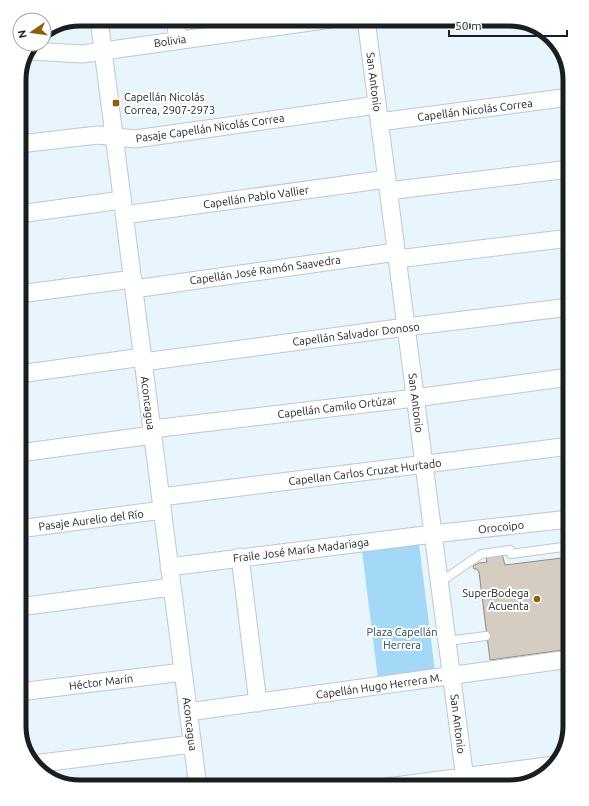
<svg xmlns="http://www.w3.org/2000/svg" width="589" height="806" font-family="Ubuntu,sans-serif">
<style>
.green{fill:#a3d9f6}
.building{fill:#d5cdc2;stroke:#918a80}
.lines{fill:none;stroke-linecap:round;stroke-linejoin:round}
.lane-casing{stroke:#bcc9d0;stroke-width:10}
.street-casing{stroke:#bcc9d0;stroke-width:19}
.lane{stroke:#fff;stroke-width:8}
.street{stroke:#fff;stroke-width:17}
.poi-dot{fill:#8f600b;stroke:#fff;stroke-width:1.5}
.labels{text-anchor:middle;stroke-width:4;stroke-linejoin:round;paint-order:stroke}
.street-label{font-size:11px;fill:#1a1e21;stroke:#fff}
.poi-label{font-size:11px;fill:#1a1e21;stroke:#fff;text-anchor:start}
.park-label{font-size:11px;fill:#193f51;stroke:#fff}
.rim{fill:none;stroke:#1a1e21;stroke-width:5}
</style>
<rect width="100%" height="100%" fill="#e8f5fc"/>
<path class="green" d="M419,544L435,672L378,679L362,551Z"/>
<path class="building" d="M502,554L505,565L570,557V649L490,660L479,572L477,569H474L473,566L479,563L487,562L486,557Z"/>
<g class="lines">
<defs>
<path id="lane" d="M439,583L481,554L510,550L511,554L570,546
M447,641L486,636"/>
<path id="street" d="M99,19L198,787
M175,19L178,40
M366,19L466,787
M31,51L82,54L331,19
M379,122L570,97
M19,144L98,135L135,139L377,105
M388,191L570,169
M19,214L122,200
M124,215L387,179
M397,259L570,238
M134,289L396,252
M19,294L133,279
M143,362L406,327L570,307
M19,374L143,357
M152,429L415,398L570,377
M19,453L153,435
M161,497L570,446
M19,529L162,510
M240,557L258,703
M169,567L433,534L570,519
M19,607L172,587
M19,692L183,672
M188,712L570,659
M34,764L192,744
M387,787L554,765"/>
</defs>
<use href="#lane" class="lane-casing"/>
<use href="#street" class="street-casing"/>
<use href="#lane" class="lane"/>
<use href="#street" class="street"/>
</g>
<g class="poi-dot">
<rect x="112" y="99" width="8" height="8" rx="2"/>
<circle cx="537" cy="599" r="4"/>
</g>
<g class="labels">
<g class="street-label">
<text transform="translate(170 41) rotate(-8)" y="4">Bolivia</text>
<text transform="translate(374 82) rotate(83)" y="4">San Antonio</text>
<text transform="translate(475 110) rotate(-7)" y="4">Capellán Nicolás Correa</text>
<text transform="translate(210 128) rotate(-8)" y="4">Pasaje Capellán Nicolás Correa</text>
<text transform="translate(256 197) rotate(-8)" y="4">Capellán Pablo Vallier</text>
<text transform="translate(265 270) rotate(-8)" y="4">Capellán José Ramón Saavedra</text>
<text transform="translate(356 334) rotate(-7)" y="4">Capellán Salvador Donoso</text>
<text transform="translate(148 403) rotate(83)" y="4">Aconcagua</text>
<text transform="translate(416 403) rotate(83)" y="4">San Antonio</text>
<text transform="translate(337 407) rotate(-7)" y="4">Capellán Camilo Ortúzar</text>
<text transform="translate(365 472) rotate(-7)" y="4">Capellan Carlos Cruzat Hurtado</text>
<text transform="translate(91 520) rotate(-7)" y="4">Pasaje Aurelio del Río</text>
<text transform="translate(501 527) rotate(-6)" y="4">Orocoipo</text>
<text transform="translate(301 550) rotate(-7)" y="4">Fraile José María Madariaga</text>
<text transform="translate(101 682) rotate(-7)" y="4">Héctor Marín</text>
<text transform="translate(379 686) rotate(-8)" y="4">Capellán Hugo Herrera M.</text>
<text transform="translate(190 724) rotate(83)" y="4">Aconcagua</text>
<text transform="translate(458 724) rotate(83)" y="4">San Antonio</text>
</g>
<g class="poi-label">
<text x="124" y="101">Capellán Nicolás<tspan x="124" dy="13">Correa, 2907-2973</tspan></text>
<text x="529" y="597" text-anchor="end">SuperBodega<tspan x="529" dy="13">Acuenta</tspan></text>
</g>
<g class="park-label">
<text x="402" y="636">Plaza Capellán<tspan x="402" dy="13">Herrera</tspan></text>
</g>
</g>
<path d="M0 0H589V806H0ZM80 26H509A54 54 0 0 1 563 80V726A54 54 0 0 1 509 780H80A54 54 0 0 1 26 726V80A54 54 0 0 1 80 26Z" fill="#fff" fill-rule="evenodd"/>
<path class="rim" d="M80 26H509A54 54 0 0 1 563 80V726A54 54 0 0 1 509 780H80A54 54 0 0 1 26 726V80A54 54 0 0 1 80 26Z"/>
<g transform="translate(32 32) rotate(257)"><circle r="19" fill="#ffffff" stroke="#a3a5a6"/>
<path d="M0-3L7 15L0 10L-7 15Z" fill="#8f600b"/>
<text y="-6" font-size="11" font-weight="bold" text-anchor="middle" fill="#1a1e21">N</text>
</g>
<path d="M449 30v6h118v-6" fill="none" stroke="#1a1e21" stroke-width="2"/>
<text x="455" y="30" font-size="12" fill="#1a1e21" stroke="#ffffff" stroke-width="3" paint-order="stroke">50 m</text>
</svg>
